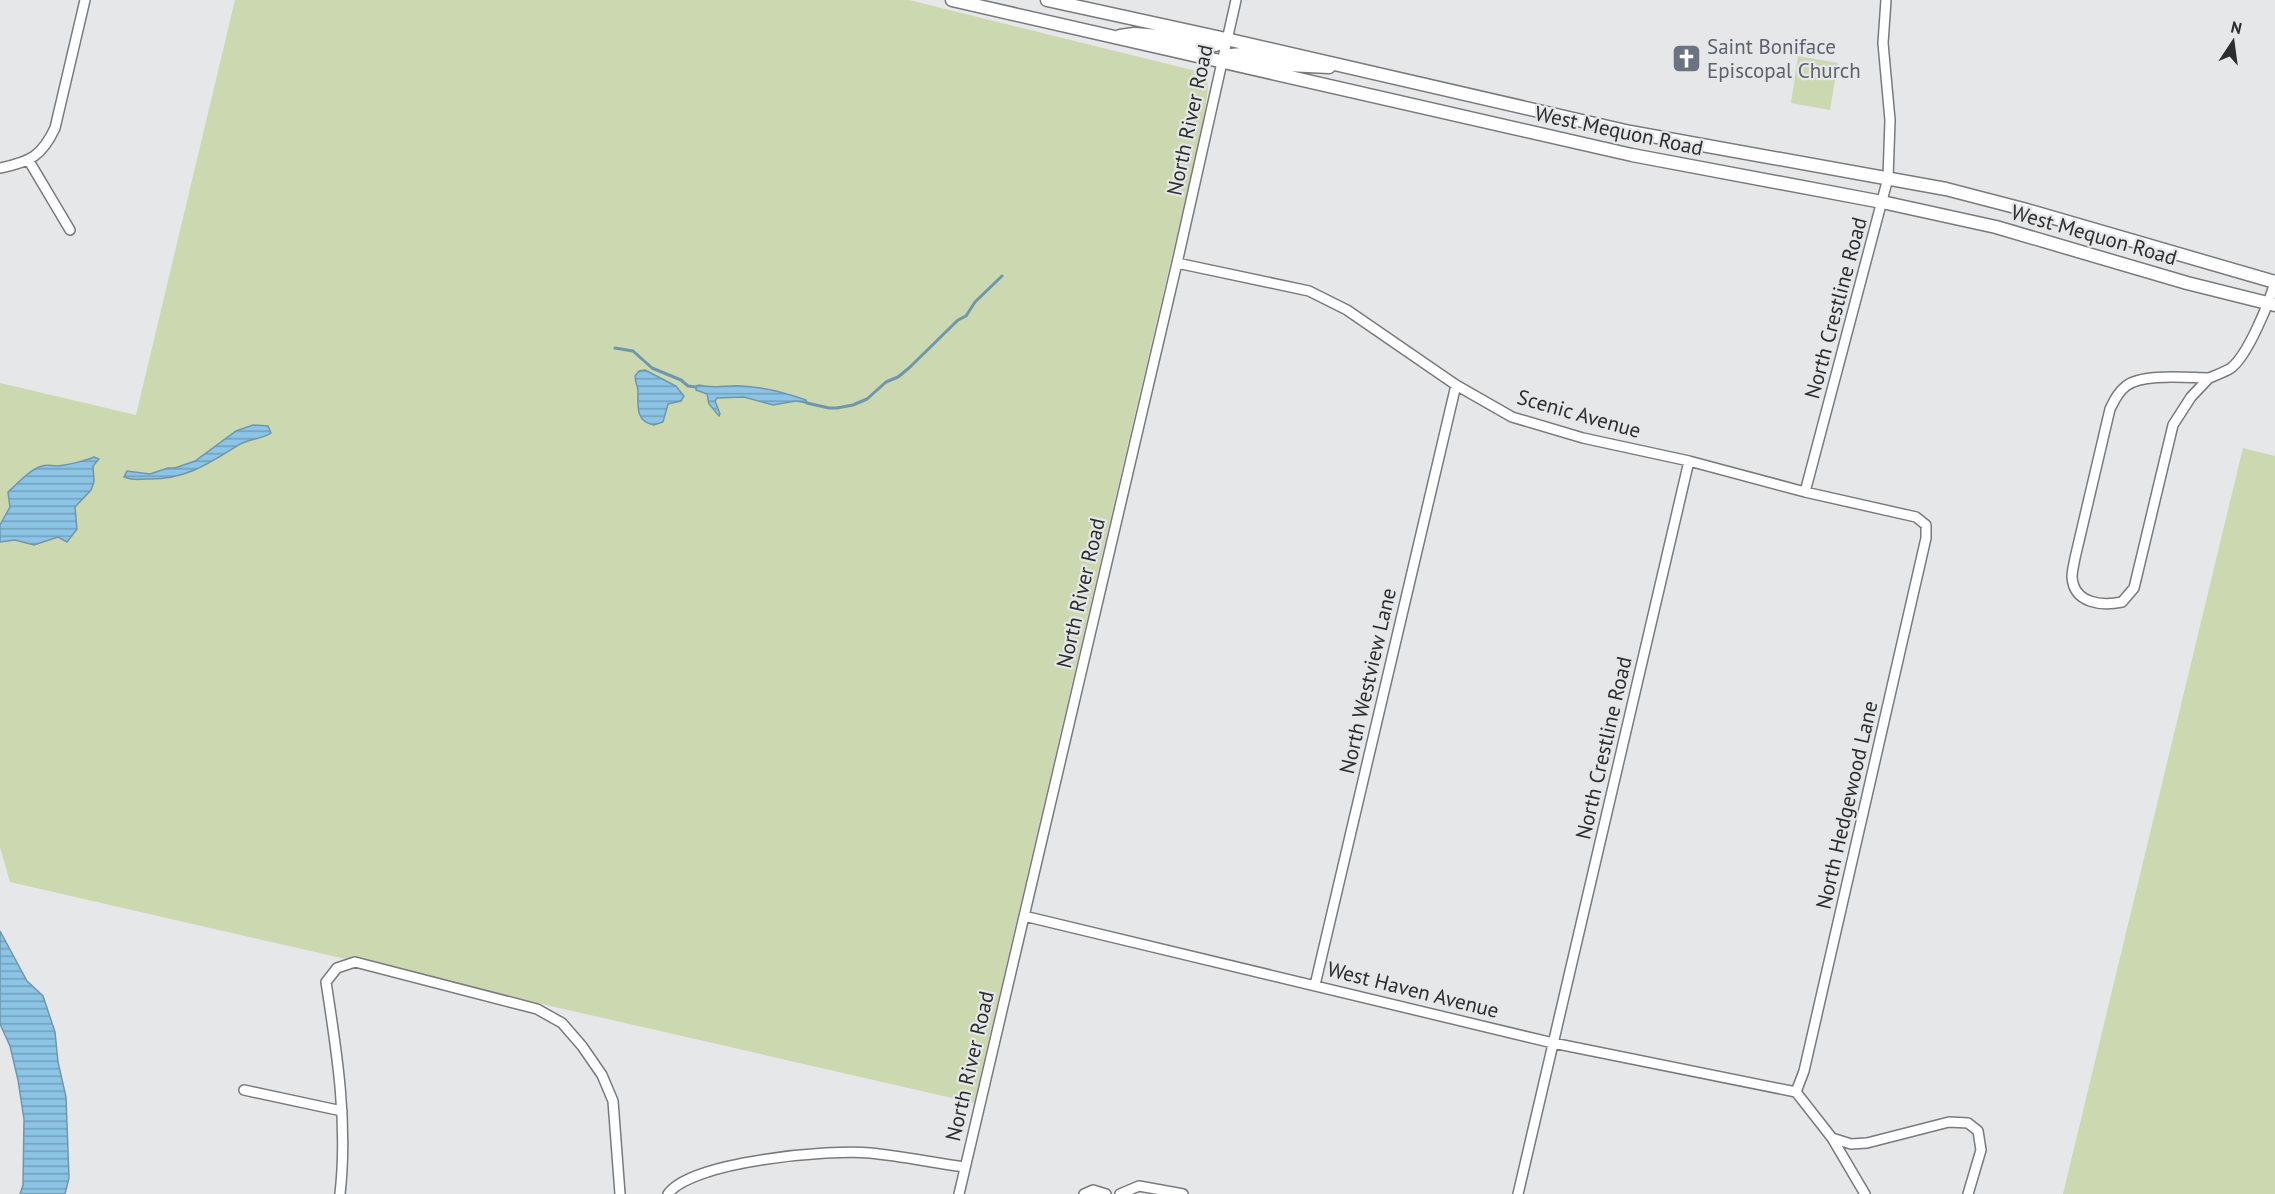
<svg xmlns="http://www.w3.org/2000/svg" width="2275" height="1194" font-family="'PT Sans',sans-serif">
<style>
.green{fill:#ccd8b0}
.water{fill:url(#water-rules);stroke:#6e97ae;stroke-width:1.5}
.lines{fill:none;stroke-linecap:round;stroke-linejoin:round}
.stream{stroke:#6e97ae;stroke-width:3}
.minor-casing{stroke:#797a7d;stroke-width:12}
.major-casing{stroke:#797a7d;stroke-width:15}
.minor{stroke:#fff;stroke-width:9}
.major{stroke:#fff;stroke-width:12}
.labels{text-anchor:middle;stroke-width:4.5;stroke-linejoin:round;paint-order:stroke}
.worship-label{font-size:21px;fill:#5b616d;stroke:#e5e7e9;text-anchor:start}
.street-label{font-size:21px;fill:#2c2d2e;stroke:#e5e7e9}
</style>
<defs>
<pattern id="water-rules" width="6" height="5" patternUnits="userSpaceOnUse" patternTransform="scale(1.5)"><rect width="6" height="5" fill="#8bc4e5"/><path d="M0 2.5h6" fill="none" stroke="#72a0ba"/></pattern>
</defs>
<rect width="100%" height="100%" fill="#e5e7e9"/>
<path class="green" d="M235,0H909L1188,69C1195,71 1205,73 1207,81C1211,95 1193,165 1189,183L974,1103L10,882L0,847V383L136,415Z
M1798,56L1838,63L1830,110L1791,103Z
M2243,448L2275,456V1194H2063Z"/>
<path class="water" d="M645,370L676,386L684,396L681,401L668,404L663,422L654,425C635,421 638,406 638,390C637,385 635,381 635,376L639,371Z
M699,385C714,389 727,385 742,386C763,387 786,393 806,400L807,403L796,401L773,405L744,397L717,398L715,401L720,414L719,416L709,404L707,394L696,390V386Z
M253,425L268,426L271,433C261,440 248,438 237,446C207,465 184,480 147,479C138,479 133,481 124,477L127,471L150,474L168,468H175L195,461L236,431Z
M94,457L99,459L93,466L94,482L91,490L75,507L77,529L67,542L58,537L34,545L15,540L0,542V525L10,507L8,492C18,483 29,470 42,466C47,464 52,466 57,466C67,465 85,461 94,457Z
M0,931L27,981L43,996L55,1032L58,1062L66,1097L69,1178L65,1194H20L23,1185L24,1119L18,1080L10,1046L0,1024Z"/>
<g class="lines">
<path class="stream" d="M615,348L633,351L652,368L681,380L688,386L696,387
M807,403L829,408H837L853,405L867,399L886,382L898,377L909,368L958,320L966,316L975,302L1002,276"/>
<defs>
<path id="minor" d="M29,161L70,230
M0,168C30,162 42,156 55,128L85,0
M1177,263L1309,291L1347,310L1456,385L1512,417L1583,438L1689,461L1805,492L1916,517L1926,525V538L1804,1071L1796,1092
M2209,378L2191,397L2173,425L2134,588L2122,602C2102,606 2074,604 2072,577C2072,571 2074,564 2075,558L2110,409C2114,401 2118,392 2126,386C2143,373 2188,378 2209,378Z
M2209,378C2216,375 2225,372 2231,368C2248,355 2269,303 2275,282
M1805,492L1888,178L1890,120L1883,43L1886,0
M1024,916L1553,1043L1796,1092
M1315,985L1456,385
M244,1090L342,1111
M1796,1092L1832,1138
M340,1194C348,1122 337,1053 326,982L337,968L355,962L537,1009L562,1023L582,1046L602,1075L613,1101L620,1194
M668,1194C691,1161 832,1149 870,1153C902,1156 934,1163 965,1167
M959,1194L1177,263L1236,0
M1084,1194L1093,1190L1106,1194
M1120,1194L1139,1186L1183,1194
M1518,1194L1689,461
M1865,1194L1832,1138L1851,1144L1867,1143L1949,1122L1968,1123L1978,1131L1981,1150L1968,1194"/>
<path id="major" d="M952,0L1632,155L1882,202L1996,227L2187,283L2275,305
M1047,0L1226,39L1630,132L1946,189L2023,209L2275,282
M1120,36L1134,34L1159,36L1207,47L1219,44L1226,39
M1221,62L1231,55L1242,54L1287,65L1329,67"/>
</defs>
<use href="#minor" class="minor-casing"/>
<use href="#major" class="major-casing"/>
<use href="#minor" class="minor"/>
<use href="#major" class="major"/>
</g>
<defs>
<symbol id="church-square" viewBox="-11 -11 22 22"><rect x="-9" y="-9" width="18" height="18" rx="4" fill="#6b7280" stroke="#e5e7e9"/><path d="M-1.2-6h2.4v3.5h3.3v2.4h-3.3V6h-2.4V-.1h-3.3v-2.4h3.3Z" fill="#fff"/></symbol>
</defs>
<g fill-rule="evenodd">
<use href="#church-square" x="1670" y="42" width="33" height="33"/>
</g>
<g class="labels">
<g class="worship-label">
<text x="1707" y="54">Saint Boniface<tspan x="1707" dy="24">Episcopal Church</tspan></text>
</g>
<g class="street-label">
<text transform="translate(1190 120) rotate(-78)" y="7">North River Road</text>
<text transform="translate(1619 131) rotate(12)" y="7">West Mequon Road</text>
<text transform="translate(2094 235) rotate(16)" y="7">West Mequon Road</text>
<text transform="translate(1836 308) rotate(-75)" y="7">North Crestline Road</text>
<text transform="translate(1579 414) rotate(16)" y="7">Scenic Avenue</text>
<text transform="translate(1081 593) rotate(-77)" y="7">North River Road</text>
<text transform="translate(1368 681) rotate(-77)" y="7">North Westview Lane</text>
<text transform="translate(1604 748) rotate(-77)" y="7">North Crestline Road</text>
<text transform="translate(1847 805) rotate(-77)" y="7">North Hedgewood Lane</text>
<text transform="translate(1413 990) rotate(14)" y="7">West Haven Avenue</text>
<text transform="translate(970 1066) rotate(-77)" y="7">North River Road</text>
</g>
</g>
<g transform="translate(2233 42) rotate(13)" stroke="#e5e7e9" stroke-width="4.5" paint-order="stroke">
<path d="M0-4.5L10 22L0 15L-10 22Z" fill="#2c2d2e"/>
<text y="-9" font-size="16" font-weight="bold" text-anchor="middle" fill="#2c2d2e">N</text>
</g>
</svg>
